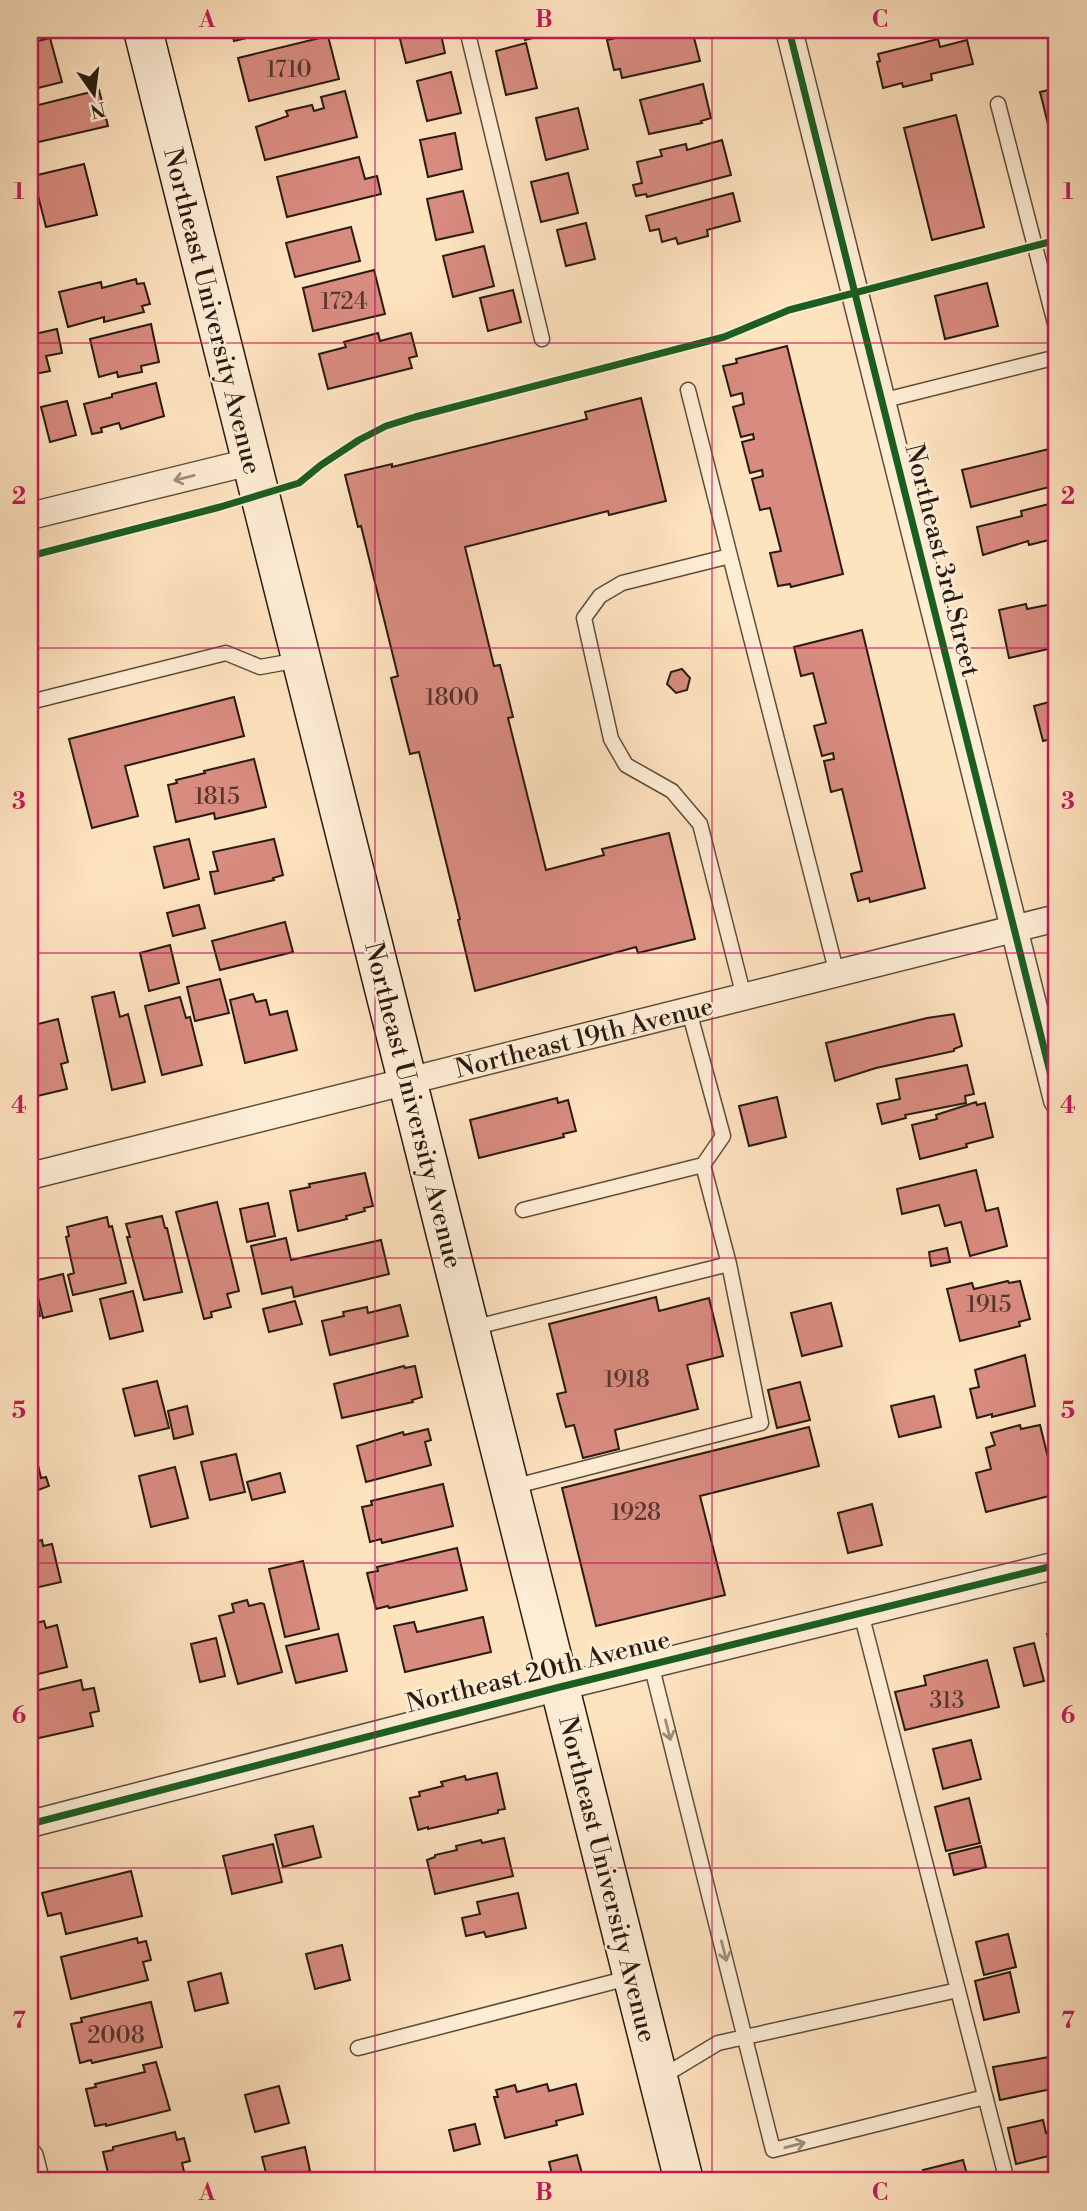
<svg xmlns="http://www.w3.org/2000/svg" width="1087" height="2211" font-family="'Libre Bodoni',serif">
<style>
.building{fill:#d88b7f;stroke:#291b12;stroke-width:2}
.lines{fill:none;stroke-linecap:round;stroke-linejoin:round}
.service-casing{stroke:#5e4d3d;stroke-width:17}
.minor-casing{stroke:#5e4d3d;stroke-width:29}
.secondary-casing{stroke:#291b12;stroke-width:41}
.service{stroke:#feedd5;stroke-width:14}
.minor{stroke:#feedd5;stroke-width:26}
.secondary{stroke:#feedd5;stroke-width:38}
.cycleway-casing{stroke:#feedd5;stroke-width:11}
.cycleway{stroke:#1b5e20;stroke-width:7}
.oneway{stroke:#9e8e7d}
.grid{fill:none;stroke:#c2185b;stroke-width:2;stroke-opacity:0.55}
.labels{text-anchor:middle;stroke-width:5;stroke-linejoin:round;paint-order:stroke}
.number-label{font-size:23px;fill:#55372d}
.street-label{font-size:26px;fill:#291b12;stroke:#feedd5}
.neatline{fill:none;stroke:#c2185b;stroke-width:2.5}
.grid-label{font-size:23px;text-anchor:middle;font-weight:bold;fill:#c2185b}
</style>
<rect width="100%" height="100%" fill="#fee3bf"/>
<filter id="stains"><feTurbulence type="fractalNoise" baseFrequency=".00286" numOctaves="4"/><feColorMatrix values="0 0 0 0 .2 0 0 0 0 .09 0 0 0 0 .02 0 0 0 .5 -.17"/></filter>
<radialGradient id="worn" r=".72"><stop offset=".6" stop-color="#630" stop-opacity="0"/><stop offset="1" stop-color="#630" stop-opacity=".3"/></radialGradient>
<path class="building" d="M30,30H56L57,32L30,38Z
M231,30H279L234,41Z
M440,30L445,53L406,63L398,31Z
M522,30H559V31L525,40Z
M650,30H657L658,34L674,30H692L700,61L622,78L620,69L614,70L607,40Z
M328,36L339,79L249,101L238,58Z
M50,38L62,82L30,90V43Z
M938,39L940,47L967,40L973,64L931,74L932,80L903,87L902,83L883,88L877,62L880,61L878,54Z
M526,43L537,88L506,95L496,51Z
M451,72L461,113L427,121L417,81Z
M703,84L711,118L701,121L702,123L649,134L640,100Z
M1057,88V160L1040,92Z
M99,90L108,126L30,144V107Z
M345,91L357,137L265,160L256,127L288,116L286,111L312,105L314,111L324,108L321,97Z
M578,108L588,149L546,160L536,118Z
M956,115L984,227L932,240L904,128Z
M455,133L462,169L428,177L420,140Z
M722,140L731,175L647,197L646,194L636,196L633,185L642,183L637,162L662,156L660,150L686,144L687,150Z
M359,157L365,179L377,176L381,194L287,217L277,177Z
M84,164L97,215L46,227L33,176Z
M568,173L578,213L541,222L531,182Z
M463,191L473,232L436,240L427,199Z
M733,193L740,221L707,230L708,236L678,244L676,238L662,242L659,229L650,231L646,216Z
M586,223L595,259L566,266L557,230Z
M351,227L360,261L295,277L286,243Z
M484,246L494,286L453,297L443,256Z
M374,270L385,314L313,331L303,288Z
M136,279L137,284L144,283L150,304L142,306L144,312L104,322V317L68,327L59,292L101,282L102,288Z
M987,283L998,326L945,339L935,296Z
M513,290L521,322L488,331L480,298Z
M151,324L159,362L141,366L142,372L118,377L117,372L99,377L90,339Z
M57,329L62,353L46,356L50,371L30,375V335Z
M378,333L380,341L411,333L417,356L409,358L412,368L328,389L319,354L346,347L344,342Z
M787,346L843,574L791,587L790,584L778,586L770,553L781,551L770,508L760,510L752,479L763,476L762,470L750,473L742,442L754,439L753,434L741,437L733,407L744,404L742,393L731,396L723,366L737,363L736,359Z
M156,383L164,416L121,429L119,423L101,428L102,432L92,434L84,404L112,397V394Z
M641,398L666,501L609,515L608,511L465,547L494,666L500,665L513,717L508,718L546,870L604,855L602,849L669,833L695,939L638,953L636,947L475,991L458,920L460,919L419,752L410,754L391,678L398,676L361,526L358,527L345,475L392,464V467L587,419L585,412Z
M67,401L76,435L50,442L41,407Z
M1049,449L1057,485L971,507L962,470Z
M1057,502V538L1029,545L1028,541L983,555L977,527L1022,516L1021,511Z
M1057,603V647L1009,658L999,610L1026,604L1027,609Z
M862,630L925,888L870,902L869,898L858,901L851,874L862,871L842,789L831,792L824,761L834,759L833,753L822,756L814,726L826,723L813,673L801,676L794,647Z
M682,669L690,678L687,690L676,693L667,684L671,672Z
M234,697L244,736L125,766L138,816L92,828L69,739Z
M1057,700V739L1055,738L1043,741L1034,706Z
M254,759L266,807L215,819L214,813L176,822L168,785L177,783L176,780L205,773L204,771Z
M1057,775V806L1055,807L1048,777Z
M189,839L199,879L164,888L154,847Z
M274,839L283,875L273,878L274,880L215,894L210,872L218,871L213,852Z
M199,905L205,928L173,936L167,913Z
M285,922L293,952L220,970L212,941Z
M170,945L179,983L149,991L140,953Z
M220,979L229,1013L195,1021L187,987Z
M114,992L120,1017L128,1014L145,1082L112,1090L92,997Z
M253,994L256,1002L266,1000L270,1015L287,1011L297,1050L245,1063L230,1000Z
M180,997L186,1018L190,1017L202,1065L162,1075L145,1006Z
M954,1014L962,1046L954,1049V1051L876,1068L835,1081L826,1043L927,1018Z
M58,1019L68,1062L61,1064L67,1089L33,1097L30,1083V1026Z
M967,1065L974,1094L965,1096L966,1103L905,1115L906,1118L882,1124L877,1104L900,1099L896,1079Z
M777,1097L786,1137L749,1146L739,1106Z
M557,1098L558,1103L568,1100L576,1131L563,1134L564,1137L479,1158L470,1120Z
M976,1102L977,1105L985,1103L993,1137L966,1144L967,1147L920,1159L912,1125L937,1119L936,1115Z
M976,1170L986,1211L998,1208L1007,1246L970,1256L961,1222L945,1226L939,1205L902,1214L897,1189Z
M365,1173L373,1206L364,1208L365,1211L346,1216L347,1219L298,1231L290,1191L310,1187L309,1184Z
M217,1202L239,1291L227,1294L231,1307L211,1312L212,1317L204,1319L176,1212Z
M268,1203L275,1236L247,1242L240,1209Z
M162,1216L165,1228H167L182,1292L144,1300L127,1237H130L126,1224Z
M107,1217L109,1227L112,1226L126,1283L73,1295L68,1275L74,1273L66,1237L69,1236L67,1227Z
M286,1238L291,1260L381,1240L389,1274L294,1297L292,1287L262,1294L251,1246Z
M947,1248L950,1262L931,1266L929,1252Z
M63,1274L72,1311L43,1318L34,1281Z
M1008,1281L1009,1283L1020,1281L1030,1319L1019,1322L1020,1326L960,1341L947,1289L972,1283L974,1289Z
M33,1285L40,1316L30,1318V1286Z
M133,1291L143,1331L110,1339L100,1299Z
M656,1297L659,1311L709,1298L723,1356L687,1365L698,1409L615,1430L619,1449L583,1458L574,1425L566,1427L557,1394L566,1392L549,1324Z
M295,1301L302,1324L269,1332L263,1309Z
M831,1303L842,1346L802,1356L791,1313Z
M400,1305L408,1336L330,1355L322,1321L344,1316L343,1312L367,1307L368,1313Z
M1025,1355L1035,1406L992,1417V1414L977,1418L970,1389L979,1387L975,1370Z
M404,1366L405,1368L415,1366L422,1397L412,1400L413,1402L342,1418L334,1384Z
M157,1381L169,1428L135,1436L123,1389Z
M800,1382L810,1420L777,1428L768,1390Z
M934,1396L941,1427L899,1437L891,1406Z
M187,1406L193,1434L174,1439L168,1411Z
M1020,1425L1021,1429L1040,1425L1057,1494L986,1512L976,1473L991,1469L986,1448L995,1445L991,1433Z
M809,1427L819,1466L700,1496L725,1595L596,1626L562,1488Z
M428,1429L431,1440L425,1442L431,1465L366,1482L357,1446L403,1432L404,1435Z
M35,1452L41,1478L46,1477L49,1486L30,1493V1453Z
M236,1454L245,1492L210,1500L201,1462Z
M175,1467L188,1518L151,1527L139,1476Z
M280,1473L285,1492L252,1500L247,1482Z
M443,1484L453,1526L382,1543L381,1539L370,1542L362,1507L372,1505L371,1501Z
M872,1504L882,1545L848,1553L838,1513Z
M42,1540L43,1546L52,1544L61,1582L30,1589V1543Z
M457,1548L467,1590L389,1608L388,1606L376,1609L367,1573L378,1571L377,1567Z
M303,1561L319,1629L285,1637L269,1569Z
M247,1600L249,1606L261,1603L264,1604L282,1672L238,1684L219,1616L234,1612L232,1604Z
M483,1617L491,1652L405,1672L394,1626L414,1622L417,1632Z
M44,1621L46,1628L57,1625L67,1667L30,1676V1632L34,1631L32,1624Z
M1057,1631V1673L1047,1634Z
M338,1634L347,1671L296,1683L286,1646Z
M216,1638L225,1676L200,1682L191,1644Z
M1034,1643L1044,1681L1024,1686L1014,1648Z
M987,1660L999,1707L905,1730L895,1692L926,1685L924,1676Z
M81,1680L83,1690L94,1688L99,1711L90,1713L93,1726L30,1740V1692Z
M971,1740L981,1779L943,1789L933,1749Z
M497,1773L505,1809L498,1810V1813L428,1829V1827L418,1830L410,1798L420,1796L419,1792L443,1786L441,1782L465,1776L466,1780Z
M969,1798L980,1843L946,1851L935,1807Z
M313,1826L321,1857L283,1867L275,1835Z
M504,1838L513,1876L435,1894L427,1860L435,1857V1855L457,1850L456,1846L481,1840L482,1843Z
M273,1844L282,1882L232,1894L223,1856Z
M981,1846L986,1867L954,1875L949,1854Z
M131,1871L142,1916L66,1934L61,1913L48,1916L42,1893Z
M518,1893L526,1928L486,1937L484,1932L466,1936L462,1918L480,1914L477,1902Z
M1008,1934L1016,1967L984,1975L976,1942Z
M137,1938L138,1943L146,1941L151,1960L143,1962L148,1980L71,1999L61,1957Z
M342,1945L350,1980L315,1989L306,1954Z
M1010,1972L1019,2012L984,2020L975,1981Z
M221,1973L228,2003L195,2011L188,1982Z
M151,2002L162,2047L92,2063L91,2060L80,2063L71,2024L82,2022L81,2018Z
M1049,2057L1056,2088L1000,2100L993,2067Z
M156,2062L170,2110L106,2126V2124L95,2126L86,2089L96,2087L95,2084L145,2072L143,2065Z
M547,2084L549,2091L576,2084L583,2114L556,2121L557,2125L505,2138L494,2097H498L496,2090L515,2085L517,2092Z
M279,2086L289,2123L255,2132L245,2095Z
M1043,2120L1046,2133L1057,2130V2154L1016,2164L1008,2128Z
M475,2124L480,2144L454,2151L449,2130Z
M175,2132L177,2140L184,2138L190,2161L182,2163L185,2176L162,2181H110L103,2152L113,2150V2147Z
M305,2147L310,2171L299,2174L300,2181H268L262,2157Z
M577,2155L584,2181H538L553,2178L549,2162Z
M963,2160L969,2181H925L923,2170Z"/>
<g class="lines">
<defs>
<path id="service" d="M467,30L542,339
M998,104L1057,331
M688,390L730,556L622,583L600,596L584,618L611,739L626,765L672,791L700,824L744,997
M881,401L1057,357
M730,556L837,974
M30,702L226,653L260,667L299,660
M689,1011L723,1136L703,1165
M472,1328L729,1264L703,1165L523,1210
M512,1487L761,1423L729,1264
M861,1613L1007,2181
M651,1664L773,2150L985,2097
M358,2048L632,1977
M660,2078L718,2043L958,1990"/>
<path id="minor" d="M789,30L1057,1100
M30,516L250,462
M30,1176L1057,918
M30,1824L560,1687L1057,1565
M30,2157L36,2181"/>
<path id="secondary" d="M143,30L684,2181"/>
</defs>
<use href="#service" class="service-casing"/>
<use href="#minor" class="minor-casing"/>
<use href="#secondary" class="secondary-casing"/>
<use href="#service" class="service"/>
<use href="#minor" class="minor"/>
<use href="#secondary" class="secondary"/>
<defs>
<path id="cycleway" d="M789,30L1057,1100
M30,556L220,507L299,483L321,465L359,440L386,426L415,417L724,337L789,310L1057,240
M30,1824L560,1687L1057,1565"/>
</defs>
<use href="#cycleway" class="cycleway-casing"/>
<use href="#cycleway" class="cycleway"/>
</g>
<defs><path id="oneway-shaft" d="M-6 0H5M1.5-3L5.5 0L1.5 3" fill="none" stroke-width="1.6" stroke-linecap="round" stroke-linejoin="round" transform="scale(1.75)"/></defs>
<g class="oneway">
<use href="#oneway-shaft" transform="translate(184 478) rotate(166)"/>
<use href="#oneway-shaft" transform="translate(668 1730) rotate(76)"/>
<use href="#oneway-shaft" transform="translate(724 1951) rotate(76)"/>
<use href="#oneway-shaft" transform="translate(795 2145) rotate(-14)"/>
</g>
<path class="grid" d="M375,30V2181M712,30V2181M30,343H1057M30,648H1057M30,953H1057M30,1258H1057M30,1563H1057M30,1868H1057"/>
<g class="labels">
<g class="number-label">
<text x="289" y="77">1710</text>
<text x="344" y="309">1724</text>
<text x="452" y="705">1800</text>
<text x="217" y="804">1815</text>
<text x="989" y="1312">1915</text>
<text x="627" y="1387">1918</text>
<text x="636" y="1520">1928</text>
<text x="947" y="1708">313</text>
<text x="116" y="2043">2008</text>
</g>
<g class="street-label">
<text transform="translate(213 311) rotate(76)" y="9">Northeast University Avenue</text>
<text transform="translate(943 560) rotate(76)" y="9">Northeast 3rd Street</text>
<text transform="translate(584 1037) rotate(-14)" y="9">Northeast 19th Avenue</text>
<text transform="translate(414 1105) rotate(76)" y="9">Northeast University Avenue</text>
<text transform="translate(538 1671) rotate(-14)" y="9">Northeast 20th Avenue</text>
<text transform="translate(608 1879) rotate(76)" y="9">Northeast University Avenue</text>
</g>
</g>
<rect width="1087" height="2211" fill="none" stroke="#fee3bf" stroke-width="77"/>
<g transform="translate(94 94) rotate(166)" stroke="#feedd5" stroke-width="5" paint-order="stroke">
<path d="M0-5L12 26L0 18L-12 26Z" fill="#291b12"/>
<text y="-10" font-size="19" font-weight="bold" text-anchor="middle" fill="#291b12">N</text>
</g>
<rect x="38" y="38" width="1010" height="2134" class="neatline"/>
<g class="grid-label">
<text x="207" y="27">A</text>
<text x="544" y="27">B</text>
<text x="880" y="27">C</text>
<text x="19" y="199">1</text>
<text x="1068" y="199">1</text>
<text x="19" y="504">2</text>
<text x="1068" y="504">2</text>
<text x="19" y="809">3</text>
<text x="1068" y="809">3</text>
<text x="19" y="1113">4</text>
<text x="1068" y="1113">4</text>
<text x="19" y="1418">5</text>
<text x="1068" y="1418">5</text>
<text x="19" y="1723">6</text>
<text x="1068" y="1723">6</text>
<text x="19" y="2028">7</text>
<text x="1068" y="2028">7</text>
<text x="207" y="2200">A</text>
<text x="544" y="2200">B</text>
<text x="880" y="2200">C</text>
</g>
<rect width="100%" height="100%" filter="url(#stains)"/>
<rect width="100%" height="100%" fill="url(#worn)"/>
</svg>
